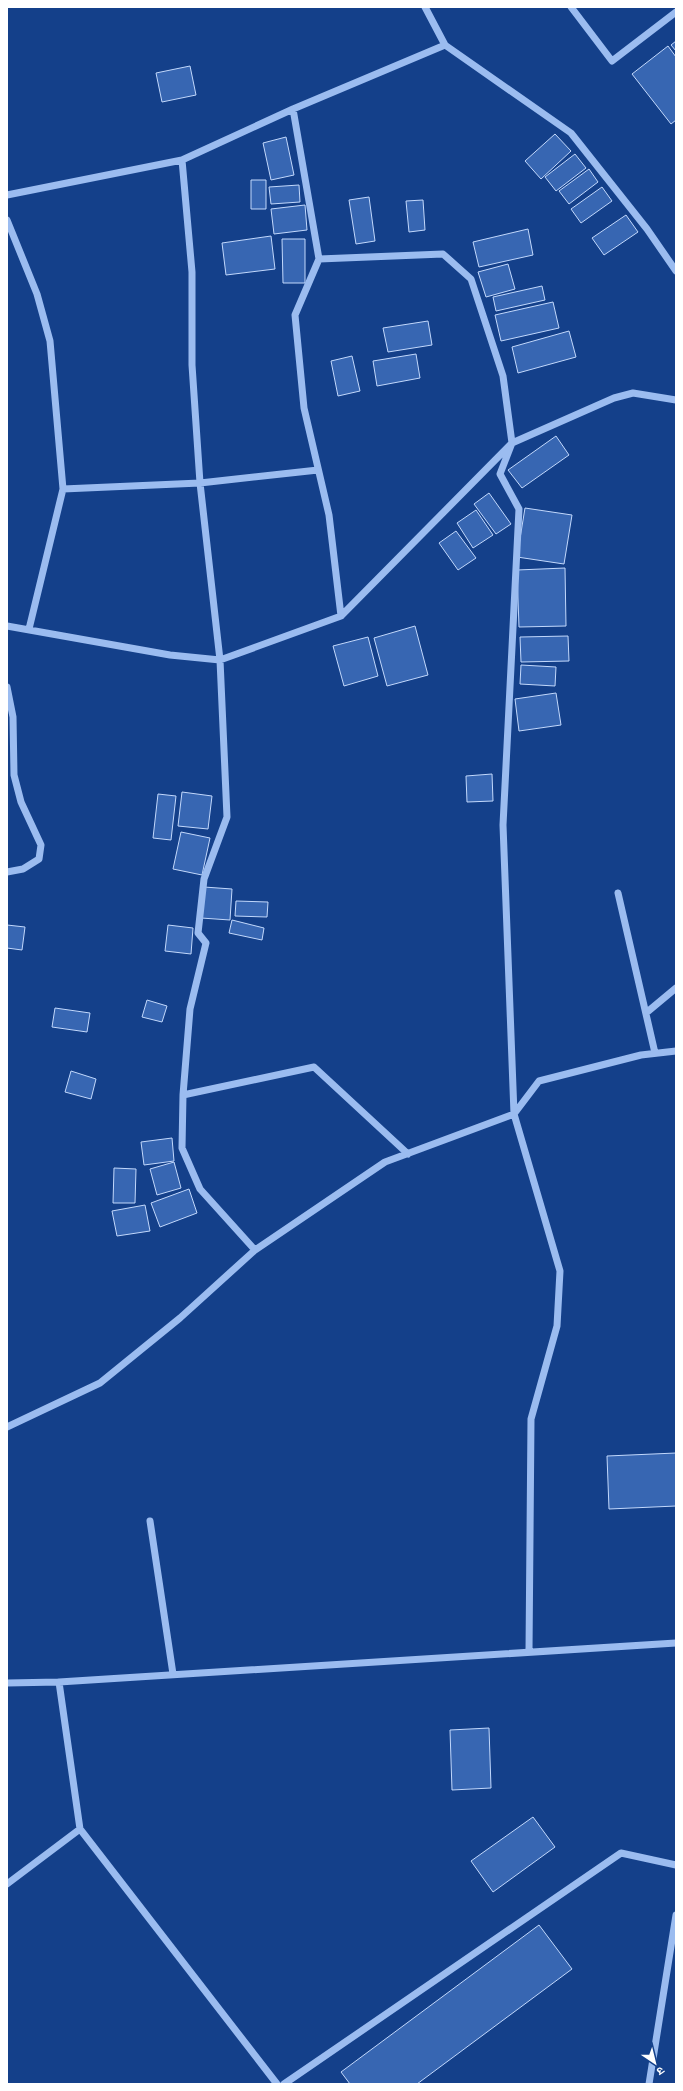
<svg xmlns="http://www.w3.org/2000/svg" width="683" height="2091" font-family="'Work Sans','Noto Sans Devanagari',sans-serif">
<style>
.building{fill:#3766b2;stroke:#c2d8fc}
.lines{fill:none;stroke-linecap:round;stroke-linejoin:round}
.minor{stroke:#9bbcf0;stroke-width:7}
</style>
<rect width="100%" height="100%" fill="#14408a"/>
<path class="building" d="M676,41V51L671,45Z
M668,46L676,57V120L671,124L632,74Z
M190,66L196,95L162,102L156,73Z
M555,134L571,151L541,179L525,161Z
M286,137L294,175L271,180L263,143Z
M575,154L586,168L556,191L545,177Z
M589,169L598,182L569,204L559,191Z
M251,180H266V209H251Z
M299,185L300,202L271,204L269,187Z
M602,187L612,201L581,223L571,209Z
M369,197L375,241L356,244L349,200Z
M423,200L425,230L409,232L406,201Z
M305,205L307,230L274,234L271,209Z
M626,215L638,232L604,255L592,238Z
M528,229L533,255L479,267L473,242Z
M271,236L275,269L226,275L222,243Z
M282,239H305V283H283Z
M508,264L515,289L486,297L478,272Z
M542,286L545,300L496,311L493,297Z
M553,302L559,328L501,341L495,315Z
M428,321L432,345L388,352L383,328Z
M569,331L576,357L518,373L512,347Z
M416,354L420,378L377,386L373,361Z
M352,356L360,391L338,396L331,361Z
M556,436L569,455L522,488L508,470Z
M489,493L511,524L496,534L474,504Z
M525,508L572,515L564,564L517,557Z
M476,510L493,535L473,548L457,523Z
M456,531L476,558L458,570L439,543Z
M565,568L566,626L519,627L517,570Z
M415,626L428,675L387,686L374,638Z
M568,636L569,661L521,662L520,637Z
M368,637L378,676L344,686L333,646Z
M521,665L556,667L555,686L520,684Z
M556,693L561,725L519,731L515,699Z
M492,774L493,801L467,802L466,776Z
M182,792L212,796L208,829L178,826Z
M158,794L176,796L171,840L153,838Z
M181,832L210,838L202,875L173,869Z
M204,887L232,889L230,920L201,918Z
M236,901L268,902L267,917L235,916Z
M232,920L264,928L262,940L229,933Z
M7,925L25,927L22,950L7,948Z
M168,925L193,928L191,954L165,951Z
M147,1000L167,1006L162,1022L142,1017Z
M55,1008L90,1013L87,1032L52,1027Z
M71,1071L96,1079L91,1099L65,1092Z
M172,1138L174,1161L144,1165L141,1142Z
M174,1162L181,1188L157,1195L150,1169Z
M114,1168L136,1169L135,1203H113Z
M189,1189L197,1213L160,1227L151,1203Z
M145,1205L150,1231L117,1236L112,1211Z
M676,1453V1506L609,1509L607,1456Z
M489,1728L491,1788L452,1790L450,1730Z
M533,1817L555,1847L493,1892L471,1861Z
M539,1925L572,1969L417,2084H350L341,2072Z"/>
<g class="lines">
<path class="minor" d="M425,7L445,45L571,133L647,229L676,271
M571,7L612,61L676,12
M293,109L319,259L295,315L304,408L329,515L341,616
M7,195L182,160
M7,220L37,294L50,341L63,489L29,629
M319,259L443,254L471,279L503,376L512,443L500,474L519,509L503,825L514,1114L560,1271L557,1326L531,1419L529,1652
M63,489L200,483L318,470
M7,626L170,655L220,660L341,616L512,443L614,398L633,393L676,400
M7,687L13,717L14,775L21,802L41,845L39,859L23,869L7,872
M618,893L655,1053
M646,1013L676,988
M183,1095L190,1009L206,943L198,933L204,879L227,817L220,660L200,483L192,365V272L182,160L293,109L445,45
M255,1250L200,1189L182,1148L183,1095L314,1067L408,1154
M7,1427L100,1383L180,1318L255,1250L385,1162L514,1114L539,1081L641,1055L676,1051
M150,1521L173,1674
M59,1682L80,1829L277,2084
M7,1683L59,1682L676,1643
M7,1884L80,1829
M284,2084L621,1853L676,1865
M649,2084L676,1915"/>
</g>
<rect width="683" height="2091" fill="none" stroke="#ffffff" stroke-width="16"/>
<g transform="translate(655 2063) rotate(145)" stroke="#14408a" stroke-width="3" paint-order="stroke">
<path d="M0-3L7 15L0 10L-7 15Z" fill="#ffffff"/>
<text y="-6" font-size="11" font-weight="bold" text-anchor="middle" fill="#ffffff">उ</text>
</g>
</svg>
